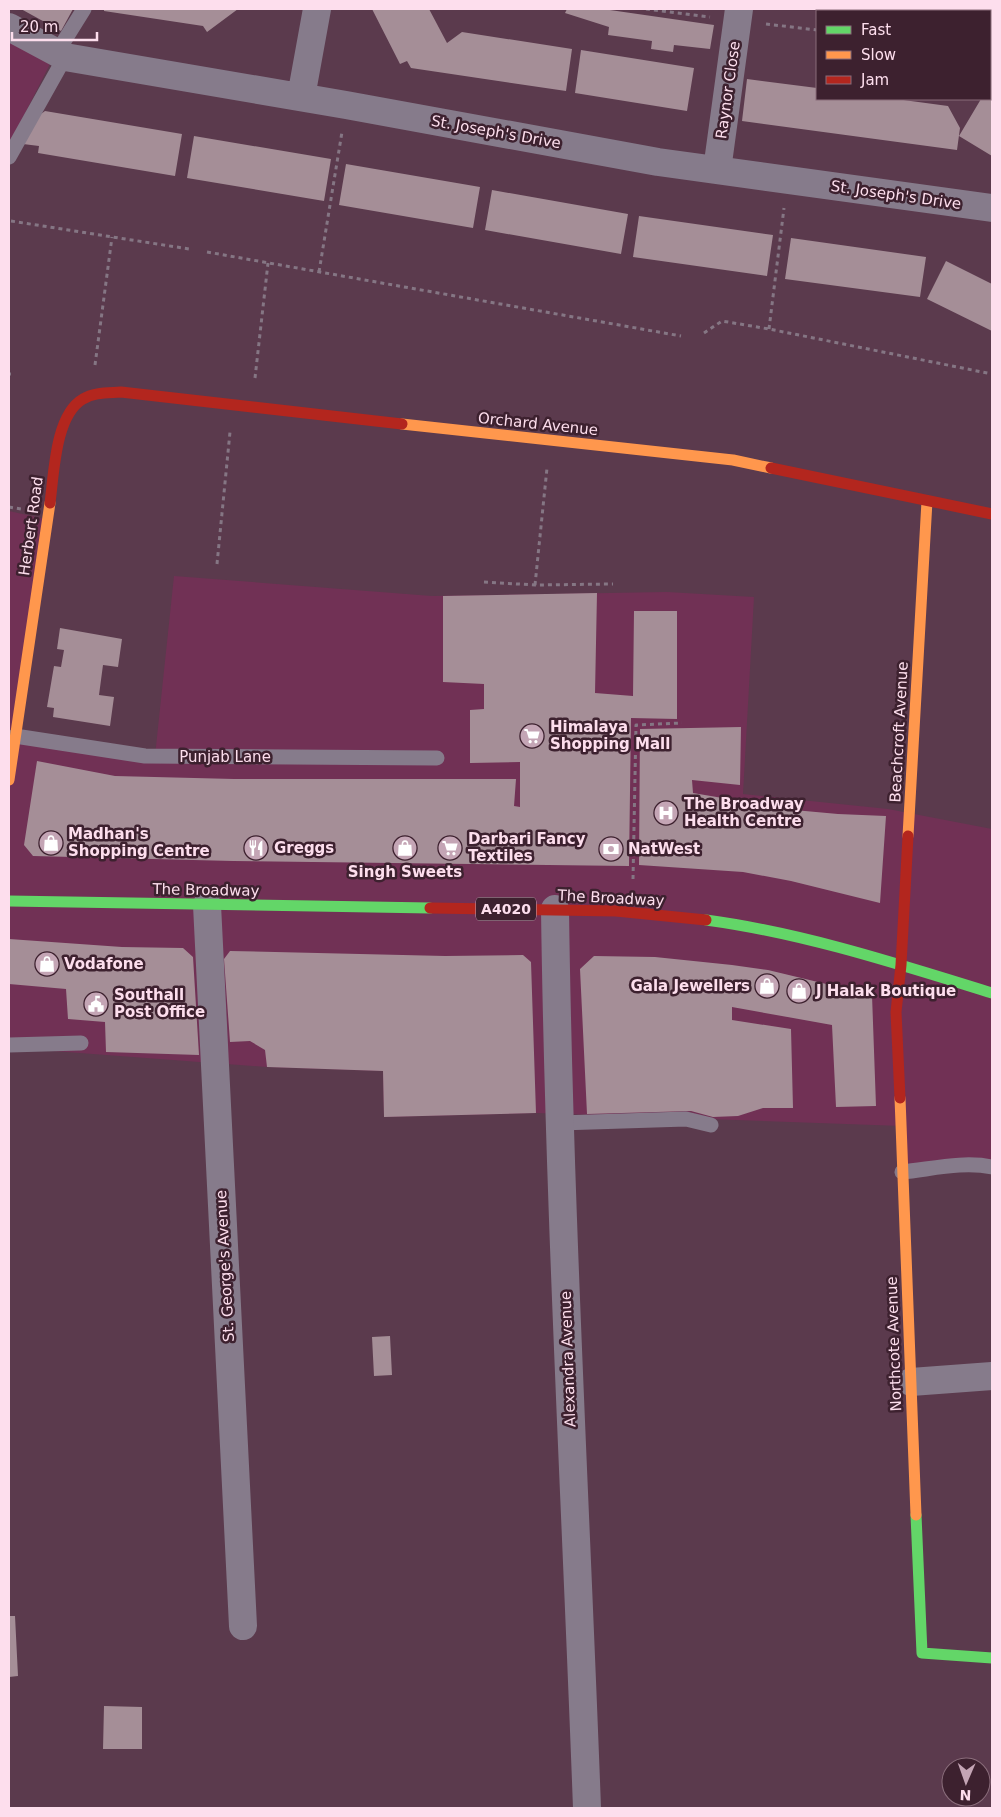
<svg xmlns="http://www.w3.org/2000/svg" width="1001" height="1817" font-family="'DejaVu Sans',sans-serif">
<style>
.built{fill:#713155}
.building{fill:#a58e97}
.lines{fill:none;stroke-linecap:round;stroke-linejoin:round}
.path{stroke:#857684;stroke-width:3;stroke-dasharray:4 4;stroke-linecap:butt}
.lane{stroke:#867b8b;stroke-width:15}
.street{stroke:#867b8b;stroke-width:28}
.fast{stroke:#63d668;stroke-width:11}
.slow{stroke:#ff974d;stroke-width:11}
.jam{stroke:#b3261e;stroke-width:11}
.labels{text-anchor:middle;stroke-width:5;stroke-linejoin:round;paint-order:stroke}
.shield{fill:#3d212f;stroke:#c3a5b4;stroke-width:1}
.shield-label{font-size:14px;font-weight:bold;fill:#fddeed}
.street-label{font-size:15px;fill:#fddeed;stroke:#3d212f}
.poi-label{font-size:15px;font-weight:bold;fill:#fddeed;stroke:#3d212f;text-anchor:start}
</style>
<rect width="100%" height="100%" fill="#5b3a4d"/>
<path class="built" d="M9,34L53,58L9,145Z
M9,511L45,519L18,734L155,756L174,576L432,596L667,592L754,597L743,794L888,809L992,829V1170H908L902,1126L536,1113L384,1117L383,1071L267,1067L53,1051L52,1040L9,1041Z"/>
<path class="building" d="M21,9H73L61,31Z
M104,9H238L207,32L203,26L104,11Z
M372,9H429L447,43L462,32L572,49L566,91L411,68L407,61L400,64Z
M567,9H603L714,25L710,49L674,45L673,52L651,49L652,41L608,35L609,27L565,13Z
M951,9H979L978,11H951Z
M581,50L694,68L687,111L575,93Z
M747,79L817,88V99H896L948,106L960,128L957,150L742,121Z
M992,79V156L959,136L981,99H990V84Z
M45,111L182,134L175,176L38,153L39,146L23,144L37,117Z
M194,136L331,159L324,201L187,178Z
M346,164L480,187L473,228L339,205Z
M492,190L628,214L621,254L485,230Z
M639,216L773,235L767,276L633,257Z
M791,238L926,257L920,297L785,279Z
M946,261L992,284V331L927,299Z
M597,593L595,693L633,696L634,611H677V719L631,718L629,866L233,861L33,856L24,845L37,761L115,776L234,779H516L514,806L520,807V762L470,763V710L484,709V684L443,682V596Z
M60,628L122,639L118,667L103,665L99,695L114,697L110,726L53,717L54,708L47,707L54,666L61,667L64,650L57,649Z
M741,727L740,785L692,780L693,793L794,810L838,814L886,816L880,903L791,881L743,872L639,865L640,729Z
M9,939L122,947L183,948L193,957L199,1055L106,1052L105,1022L68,1019L66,989L9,984Z
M230,951L445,956L523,955L531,962L536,1113L384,1117L383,1071L267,1067L265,1050L250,1041L230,1042L224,959Z
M594,956L655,957L732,965L768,970L872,995L876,1106L836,1107L832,1025L732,1007V1020L791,1029L793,1108H763L738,1116L713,1117L691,1111L587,1114L580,969Z
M390,1336L392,1375L374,1376L372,1337Z
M9,1616H15L18,1676L9,1677Z
M104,1706L142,1707V1749H103Z"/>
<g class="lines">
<path class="path" d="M646,9L710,17
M943,11L944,9
M766,24L817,30
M11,221L189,249
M207,252L681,336
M319,272L342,132
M769,329L784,208
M704,333L722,321L769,329L992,374
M95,365L112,237
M9,374H11
M255,378L268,263
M9,507L21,509
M217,564L230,432
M484,582L535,585L613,584
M535,585L547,468
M633,879L636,725L682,723"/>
<path class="lane" d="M56,54L84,9
M9,157L65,57
M15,736L145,756L437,758
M9,1045L81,1043
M560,1123L686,1119L711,1125
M902,1172C932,1169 963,1161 992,1167"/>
<path class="street" d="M9,27L65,57L346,105L658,162L992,208
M301,97L317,9
M717,170L739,9
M207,905L243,1626
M555,909C559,1209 576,1509 587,1808
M911,1382L992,1376"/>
<path class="fast" d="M9,901L430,908
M706,920C803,933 898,964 992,993
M916,1515L922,1653L992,1658"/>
<path class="slow" d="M402,424L733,460L771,468
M9,780L50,503
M908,836L927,501
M900,1098L916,1515"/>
<path class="jam" d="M771,468L992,514
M50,503C54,474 55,415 83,399C94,392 108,393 121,392L402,424
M430,908L616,911L706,920
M900,1098L896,1012L901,965L908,836"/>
</g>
<defs>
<symbol id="supermarket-disc" viewBox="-11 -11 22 22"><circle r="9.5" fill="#c4a5b5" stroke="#3d212f"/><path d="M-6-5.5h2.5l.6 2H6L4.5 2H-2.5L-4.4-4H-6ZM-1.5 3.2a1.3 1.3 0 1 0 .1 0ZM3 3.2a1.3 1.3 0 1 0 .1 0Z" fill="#fff"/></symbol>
<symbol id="hospital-disc" viewBox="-11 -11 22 22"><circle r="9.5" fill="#c4a5b5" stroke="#3d212f"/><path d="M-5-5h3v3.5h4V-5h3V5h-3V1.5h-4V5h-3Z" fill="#fff"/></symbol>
<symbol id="shop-disc" viewBox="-11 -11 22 22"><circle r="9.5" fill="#c4a5b5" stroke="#3d212f"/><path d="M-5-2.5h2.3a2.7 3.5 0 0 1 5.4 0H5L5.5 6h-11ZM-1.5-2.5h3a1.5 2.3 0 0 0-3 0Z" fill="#fff"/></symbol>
<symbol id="restaurant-disc" viewBox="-11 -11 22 22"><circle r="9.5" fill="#c4a5b5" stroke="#3d212f"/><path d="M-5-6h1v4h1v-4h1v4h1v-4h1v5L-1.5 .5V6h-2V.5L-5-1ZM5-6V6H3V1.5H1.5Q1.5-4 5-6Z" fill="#fff"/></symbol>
<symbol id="bank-disc" viewBox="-11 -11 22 22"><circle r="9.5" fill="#c4a5b5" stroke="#3d212f"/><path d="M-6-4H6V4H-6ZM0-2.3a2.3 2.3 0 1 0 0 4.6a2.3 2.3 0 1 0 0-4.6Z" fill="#fff"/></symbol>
<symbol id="civic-disc" viewBox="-11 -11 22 22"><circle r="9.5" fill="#c4a5b5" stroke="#3d212f"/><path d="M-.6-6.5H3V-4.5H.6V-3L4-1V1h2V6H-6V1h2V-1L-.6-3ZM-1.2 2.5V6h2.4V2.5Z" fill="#fff"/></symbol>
</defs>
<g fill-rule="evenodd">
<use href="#supermarket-disc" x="518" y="722" width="28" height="28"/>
<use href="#hospital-disc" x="652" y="799" width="28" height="28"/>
<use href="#shop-disc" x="37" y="829" width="28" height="28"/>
<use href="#restaurant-disc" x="242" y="834" width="28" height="28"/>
<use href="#shop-disc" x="391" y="834" width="28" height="28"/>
<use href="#supermarket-disc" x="436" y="834" width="28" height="28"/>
<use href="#bank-disc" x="597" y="835" width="28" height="28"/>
<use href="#shop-disc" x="33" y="950" width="28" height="28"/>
<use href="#shop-disc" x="753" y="972" width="28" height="28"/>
<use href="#shop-disc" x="785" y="977" width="28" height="28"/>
<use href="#civic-disc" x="82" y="990" width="28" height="28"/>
</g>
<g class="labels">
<rect class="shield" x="476" y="897.5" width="60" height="23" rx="4"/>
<g class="shield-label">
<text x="506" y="914">A4020</text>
</g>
<g class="street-label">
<text transform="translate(728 90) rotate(-82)" y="5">Raynor Close</text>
<text transform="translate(496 132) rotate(10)" y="5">St. Joseph's Drive</text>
<text transform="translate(896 195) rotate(8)" y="5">St. Joseph's Drive</text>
<text transform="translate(538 424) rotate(6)" y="5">Orchard Avenue</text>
<text transform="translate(31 526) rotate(-82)" y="5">Herbert Road</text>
<text transform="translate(899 732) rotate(-87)" y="5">Beachcroft Avenue</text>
<text x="225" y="762">Punjab Lane</text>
<text transform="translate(206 890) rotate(1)" y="5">The Broadway</text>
<text transform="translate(611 898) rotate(3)" y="5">The Broadway</text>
<text transform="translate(225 1266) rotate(-93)" y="5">St. George's Avenue</text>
<text transform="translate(894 1344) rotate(-92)" y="5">Northcote Avenue</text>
<text transform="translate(568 1359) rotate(-92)" y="5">Alexandra Avenue</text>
</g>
<g class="poi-label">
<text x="550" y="732">Himalaya<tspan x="550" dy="17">Shopping Mall</tspan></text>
<text x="684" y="809">The Broadway<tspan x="684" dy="17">Health Centre</tspan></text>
<text x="68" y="839">Madhan's<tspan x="68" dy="17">Shopping Centre</tspan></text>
<text x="468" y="844">Darbari Fancy<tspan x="468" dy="17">Textiles</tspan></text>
<text x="274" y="853">Greggs</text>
<text x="628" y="854">NatWest</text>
<text x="405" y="877" text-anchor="middle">Singh Sweets</text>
<text x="64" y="969">Vodafone</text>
<text x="750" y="991" text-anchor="end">Gala Jewellers</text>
<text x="816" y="996">J Halak Boutique</text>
<text x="114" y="1000">Southall<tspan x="114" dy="17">Post Office</tspan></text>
</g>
</g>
<rect width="1001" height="1817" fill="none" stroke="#fddeed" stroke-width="20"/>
<rect x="816" y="10" width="175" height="90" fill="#3d212f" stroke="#8a6d7b"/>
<rect x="826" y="26" width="25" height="8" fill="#63d668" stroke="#8a6d7b"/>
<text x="861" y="35" font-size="15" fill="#fddeed">Fast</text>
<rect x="826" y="51" width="25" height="8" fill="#ff974d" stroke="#8a6d7b"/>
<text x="861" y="60" font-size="15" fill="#fddeed">Slow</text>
<rect x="826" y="76" width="25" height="8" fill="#b3261e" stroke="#8a6d7b"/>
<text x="861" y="85" font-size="15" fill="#fddeed">Jam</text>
<g transform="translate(966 1782) rotate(182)"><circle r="24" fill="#3d212f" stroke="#8a6d7b"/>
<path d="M0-4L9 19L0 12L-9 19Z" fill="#c4a5b5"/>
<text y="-8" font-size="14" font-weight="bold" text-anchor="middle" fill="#fddeed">N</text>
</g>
<path d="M12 32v8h85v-8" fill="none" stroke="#fddeed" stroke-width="2.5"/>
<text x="20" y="32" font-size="15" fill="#fddeed" stroke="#3d212f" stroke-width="4" paint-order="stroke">20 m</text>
</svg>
